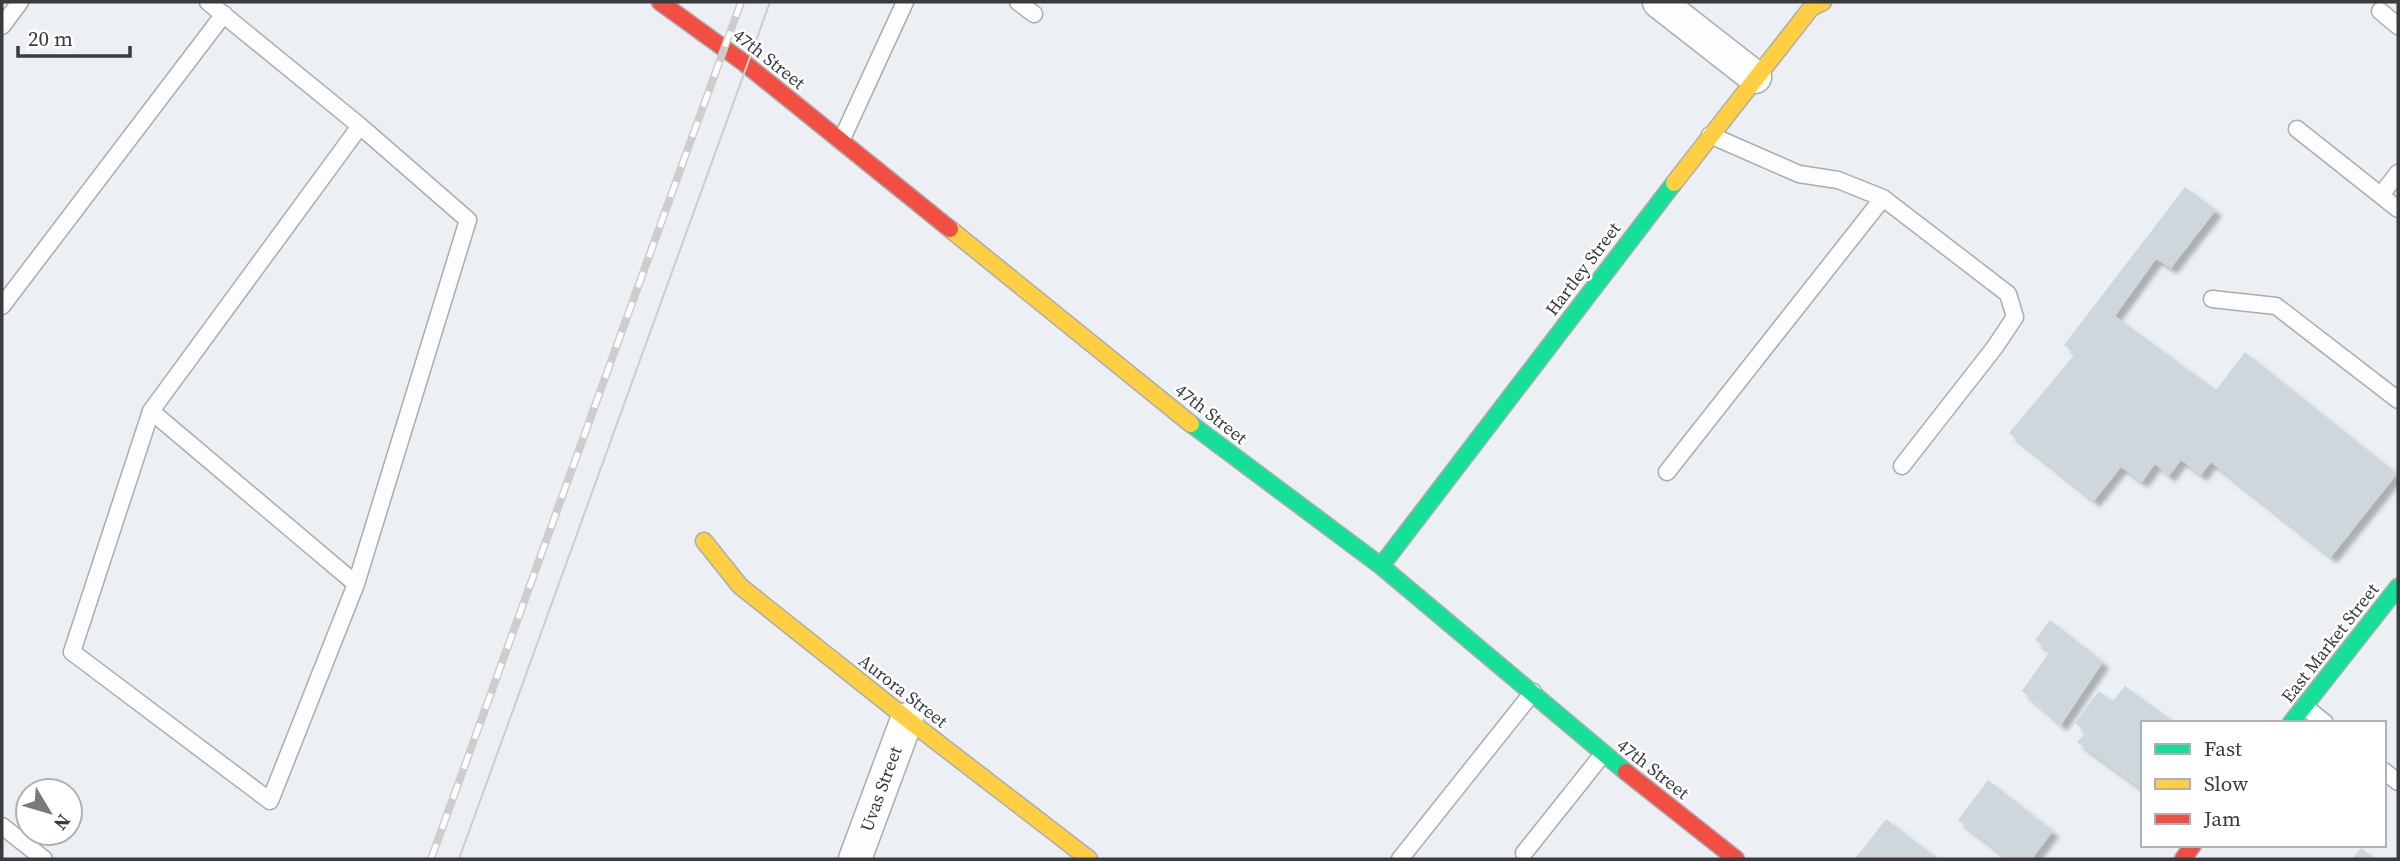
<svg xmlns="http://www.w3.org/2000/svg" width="2400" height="861" font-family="'Source Serif 4',serif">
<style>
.building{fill:#ced7dc;filter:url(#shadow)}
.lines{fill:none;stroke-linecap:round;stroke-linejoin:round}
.lane-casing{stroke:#aaacaf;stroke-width:19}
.street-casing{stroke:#aaacaf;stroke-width:35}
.fast-casing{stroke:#aaacaf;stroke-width:19}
.slow-casing{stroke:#aaacaf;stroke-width:19}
.jam-casing{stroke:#aaacaf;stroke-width:19}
.lane{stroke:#fcfdfd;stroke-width:16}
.street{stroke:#fcfdfd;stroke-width:32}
.fast{stroke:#16e098;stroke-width:16}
.slow{stroke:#ffcf43;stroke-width:16}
.jam{stroke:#f24e42;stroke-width:16}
.tram{stroke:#cdcdce;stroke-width:2}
.rail-casing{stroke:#cdcdce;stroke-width:8}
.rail{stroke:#fff;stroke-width:5;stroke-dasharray:16;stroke-linecap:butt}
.labels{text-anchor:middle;stroke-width:5;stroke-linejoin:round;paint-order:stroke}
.street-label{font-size:18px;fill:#393b3e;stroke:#fff}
</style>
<defs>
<filter id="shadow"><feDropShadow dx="6" dy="6" stdDeviation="2" flood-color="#0004"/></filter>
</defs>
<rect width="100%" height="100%" fill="#eceff3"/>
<path class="building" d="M2185,187L2216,210L2171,268L2156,259L2115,316L2216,390L2245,352L2397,474L2331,557L2211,462L2201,475L2181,460L2169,476L2155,464L2142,482L2121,467L2094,501L2009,433L2075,354L2064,345Z
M2050,620L2103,662L2061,725L2022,691L2050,651L2035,640Z
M2125,686L2175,723H2143V790L2077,742L2086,732L2075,723L2099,691L2113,701Z
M1988,780L2053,831L2032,859H2008L1958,820Z
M1886,819L1938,859H1855Z
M2361,848L2375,859H2352Z"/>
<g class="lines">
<defs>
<path id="lane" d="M208,2L360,126
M1018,2L1034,14
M2380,11L2398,26
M2,26L20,2
M360,126L468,220L356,584L270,801L72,652L151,411Z
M2297,129L2398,209
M1710,135L1799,174L1838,180L1883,198L2008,294L2015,317L1995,347L1902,466
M841,141L905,2
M2381,195L2398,173
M2212,299L2276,306L2398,400
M2,306L224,14
M151,411L356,584
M1667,472L1883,198
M2304,706L2325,723
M2384,771L2398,782
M2,826L44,859
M1524,853L1603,754
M1400,859L1533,692"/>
<path id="street" d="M1659,2L1755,77
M855,859L907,719"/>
<path id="fast" d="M1191,424L1381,566L1626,772
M1381,566L1674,183
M2291,723L2398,587"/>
<path id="slow" d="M1674,183L1811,8L1823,2
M950,229L1191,424
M704,541L740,586L907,719L1089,859"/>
<path id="jam" d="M660,2L743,62L950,229
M1626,772L1736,859
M2183,859L2193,845"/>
</defs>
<use href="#lane" class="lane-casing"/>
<use href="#street" class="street-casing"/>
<use href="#fast" class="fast-casing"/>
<use href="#slow" class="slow-casing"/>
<use href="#jam" class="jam-casing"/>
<use href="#lane" class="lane"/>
<use href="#street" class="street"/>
<use href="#fast" class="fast"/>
<use href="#slow" class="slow"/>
<use href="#jam" class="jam"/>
<path class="tram" d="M459,859L770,2"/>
<defs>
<path id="rail" d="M431,859L741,2"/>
</defs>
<use href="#rail" class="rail-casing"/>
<use href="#rail" class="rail"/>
</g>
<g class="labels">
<g class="street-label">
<text transform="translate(769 59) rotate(38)" y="6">47th Street</text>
<text transform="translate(1583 269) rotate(-53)" y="6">Hartley Street</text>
<text transform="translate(1211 414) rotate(38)" y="6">47th Street</text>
<text transform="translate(2330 643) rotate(-52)" y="6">East Market Street</text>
<text transform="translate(903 691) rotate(38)" y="6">Aurora Street</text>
<text transform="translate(1653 769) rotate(38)" y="6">47th Street</text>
<text transform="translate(881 789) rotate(-70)" y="6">Uvas Street</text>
</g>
</g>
<rect width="2400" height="861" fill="none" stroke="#393b3e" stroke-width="7"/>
<rect x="2141" y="721" width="245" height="126" fill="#ffffff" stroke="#b0b1b2" stroke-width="2"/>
<rect x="2155" y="744" width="35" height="10" fill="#16e098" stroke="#b0b1b2" stroke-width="2"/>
<text x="2204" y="756" font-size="21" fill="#393b3e">Fast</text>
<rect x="2155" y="779" width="35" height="10" fill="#ffcf43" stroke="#b0b1b2" stroke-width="2"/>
<text x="2204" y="791" font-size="21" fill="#393b3e">Slow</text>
<rect x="2155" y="814" width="35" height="10" fill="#f24e42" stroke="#b0b1b2" stroke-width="2"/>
<text x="2204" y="826" font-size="21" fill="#393b3e">Jam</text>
<g transform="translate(49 812) rotate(128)"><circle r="33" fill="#ffffff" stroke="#b0b1b2" stroke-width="2"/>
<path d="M0-5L12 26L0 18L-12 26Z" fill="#787a7d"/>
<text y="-10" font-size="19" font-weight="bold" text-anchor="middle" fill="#393b3e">N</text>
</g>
<path d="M18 46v10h112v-10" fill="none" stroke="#393b3e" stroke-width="3.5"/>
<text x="28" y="46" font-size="21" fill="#393b3e" stroke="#ffffff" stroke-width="5" paint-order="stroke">20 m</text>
</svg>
